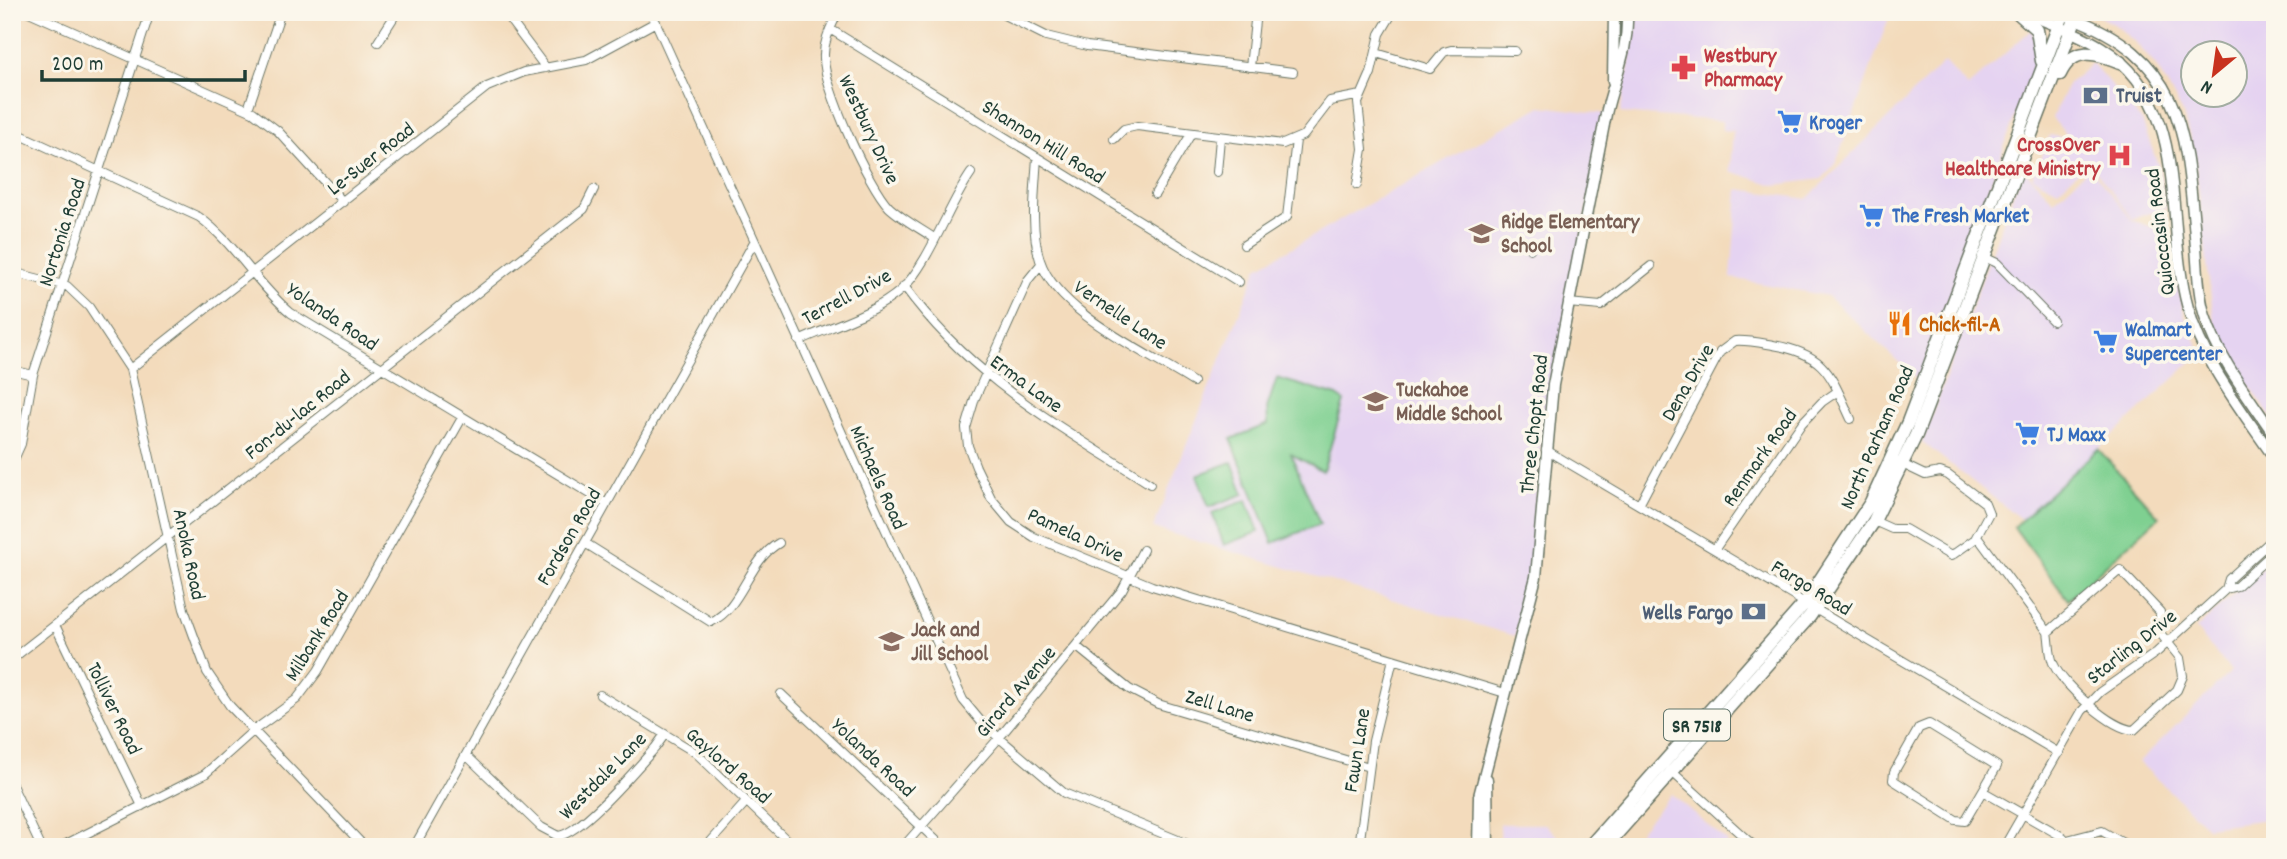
<svg xmlns="http://www.w3.org/2000/svg" width="2287" height="859" font-family="Dekko,sans-serif">
<style>
.built{fill:#e5d3f1;fill-rule:evenodd}
.green{fill:#7fd091;stroke:#4f8662;stroke-width:2}
.lines{fill:none;stroke-linecap:round;stroke-linejoin:round}
.minor-casing{stroke:#697464;stroke-width:10}
.major-casing{stroke:#697464;stroke-width:13}
.highway-casing{stroke:#697464;stroke-width:15}
.minor{stroke:#fff;stroke-width:8}
.major{stroke:#fff;stroke-width:10}
.highway{stroke:#fff;stroke-width:12}
.labels{text-anchor:middle;stroke-width:7;stroke-linejoin:round;paint-order:stroke}
.shield{fill:#fbf7ec;stroke:#61756b;stroke-width:2}
.shield-label{font-size:19px;font-weight:bold;fill:#1f3d34}
.health-label{font-size:21px;font-weight:bold;fill:#be3a42;stroke:#fbf7ec;text-anchor:start}
.service-label{font-size:21px;font-weight:bold;fill:#4e5e75;stroke:#fbf7ec;text-anchor:start}
.shop-label{font-size:21px;font-weight:bold;fill:#366cbe;stroke:#fbf7ec;text-anchor:start}
.street-label{font-size:21px;fill:#1f3d34;stroke:#fbf7ec}
.education-label{font-size:21px;font-weight:bold;fill:#785e54;stroke:#fbf7ec;text-anchor:start}
.food-label{font-size:21px;font-weight:bold;fill:#c56008;stroke:#fbf7ec;text-anchor:start}
</style>
<rect width="100%" height="100%" fill="#fbf7ec"/>
<filter id="ink" filterUnits="userSpaceOnUse"><feTurbulence type="fractalNoise" baseFrequency=".0143" numOctaves="2"/><feDisplacementMap in="SourceGraphic" scale="14" xChannelSelector="R" yChannelSelector="G"/><feConvolveMatrix kernelMatrix="1 2 1 2 8 2 1 2 1" color-interpolation-filters="sRGB"/></filter>
<filter id="wash" filterUnits="userSpaceOnUse"><feTurbulence type="fractalNoise" baseFrequency=".00686" numOctaves="4" result="noise"/><feDisplacementMap in="SourceGraphic" scale="28" xChannelSelector="R" yChannelSelector="G"/><feGaussianBlur stdDeviation="1.57" result="paint"/><feColorMatrix in="noise" values="0 0 0 0 0 0 0 0 0 0 0 0 0 0 0 0 0 1.4 0 .05"/><feComposite in="paint" operator="in"/></filter>
<g filter="url(#wash)">
<rect width="100%" height="100%" fill="#f3dbbc"/>
<path class="built" d="M1636,12H1891L1836,163L1822,179L1774,185L1730,171L1733,131L1722,130V121L1620,113L1637,22Z
M2091,12H2275V423L2227,351L2214,323L2194,151L2182,111L2156,66L2138,45L2118,27ZM2192,52H2234V94H2192Z
M2032,29L2037,50L2035,61L1919,381L1828,296L1731,278L1738,189L1807,199L1944,62L1968,87Z
M2092,63L2142,121L2158,165L2166,208L2132,219L2079,148L2089,161L2058,190L2032,177L2050,135L2071,140L2052,118L2068,84Z
M1541,106L1606,114L1541,437L1531,574L1515,636L1153,528L1258,267Z
M2090,167L2132,220L2171,234L2173,266L2184,314L2201,353L2022,520L1922,442L2023,168L2054,201Z
M2275,556V818L2207,827L2139,762L2231,671L2196,629Z
M1671,794L1728,842L1724,847H1626Z
M1500,824H1545L1567,846L1501,847Z"/>
<path class="green" d="M1277,378L1337,396L1344,401L1323,471L1291,454L1320,524L1273,543L1231,439L1268,424L1267,408Z
M2098,449L2159,517L2068,600L2014,527Z
M1232,462L1244,494L1209,507L1197,475Z
M1247,500L1259,532L1224,545L1212,513Z"/>
</g>
<g filter="url(#ink)">
<g class="lines">
<defs>
<path id="minor" d="M29,12L253,112L278,131L343,202
M504,12L546,68
M651,12L963,700L983,724L1064,793L1195,847
M838,12C831,27 823,41 824,58C824,88 868,185 889,207C902,219 919,228 934,238
M998,12L1046,36L1087,46L1293,72
M830,29L1239,282
M378,42L397,12
M1376,53L1430,69L1444,52L1451,50L1515,51
M1250,67L1256,12
M248,109L281,12
M12,131L199,217C235,243 257,285 291,313L607,504
M1114,139L1124,129L1137,126L1283,144L1304,135L1330,101L1361,95
M1037,157C1035,190 1030,228 1040,260C1057,313 1146,352 1193,382
M1217,172L1220,138
M1357,185L1363,149L1358,103L1371,73L1380,34L1393,12
M1155,194L1191,134
M1244,245L1287,217L1296,140
M1530,249L1531,245
M1982,256L1997,263L2053,321
M1041,264L1028,280L975,398L966,428L968,446L976,467L991,498L1011,522L1034,537L1152,586L1505,693
M12,272L67,286L89,307L130,369L184,609L207,672L230,706L365,847
M904,286C974,381 1054,422 1150,484
M1568,303L1601,306L1651,266
M799,341C831,326 874,314 901,290C929,264 948,206 971,173
M130,369L487,87L524,72L586,60L656,22
M12,370L33,375
M1546,450L2059,753
M12,464L21,444L33,375L150,12
M1639,505L1720,352L1735,341C1747,340 1761,343 1773,345C1826,354 1830,374 1851,419
M1874,521L1892,529H1905L1951,556L1975,539L1989,513L1985,503L1948,475L1940,472L1925,475L1898,462
M1977,536L2048,632
M585,543L711,622C743,607 748,560 779,543
M1715,549L1802,423L1822,402L1838,391
M2120,570L2160,612V633L2180,658L2183,676L2177,690L2134,730C2112,730 2063,685 2054,665C2049,656 2050,642 2048,632Z
M2226,589L2229,579L2275,537
M55,625L142,806
M1076,646L1129,689L1158,704L1369,767
M12,659L584,209L594,189
M781,694L943,847
M600,695L696,753L794,847
M1929,724L1997,766L1965,821L1956,820L1893,780L1894,772L1919,728Z
M466,755L541,827L558,836C581,834 637,768 655,748L665,734
M1670,770L1755,847
M12,785L41,847
M1984,792L2063,837L2069,847
M2067,840L2102,831L2130,847
M60,847L205,774L253,731L297,699L318,671L462,418
M414,847L754,242
M706,847L746,802
M903,847L999,738L1122,590L1143,550
M1359,847L1373,741L1393,659
M2004,847L2082,711L2100,692L2157,652L2226,589L2237,586L2275,551"/>
<path id="major" d="M2023,12C2049,23 2077,32 2101,47C2193,104 2163,219 2188,308C2203,362 2244,413 2275,459
M2070,17C2188,60 2186,140 2196,247C2198,270 2198,294 2205,316C2219,360 2250,398 2275,436
M1613,81L1614,12
M1487,779L1488,847
M1478,847L1479,796L1536,577L1553,385L1606,114C1614,77 1629,52 1627,12"/>
<path id="highway" d="M2017,12L2037,30L2042,61
M2060,74C2073,46 2096,52 2120,62
M1589,847L1805,603L1871,502L1908,422L2064,12
M1605,847L1810,616L1874,521L1916,435L2078,12"/>
</defs>
<use href="#minor" class="minor-casing"/>
<use href="#major" class="major-casing"/>
<use href="#highway" class="highway-casing"/>
<use href="#minor" class="minor"/>
<use href="#major" class="major"/>
<use href="#highway" class="highway"/>
</g>
</g>
<defs>
<symbol id="pharmacy-bare" viewBox="-9 -9 18 18"><path d="M-2-6h4v4h4v4h-4v4h-4v-4h-4v-4h4Z" fill="#e0444e" stroke="#fbf7ec" stroke-width="2.5" paint-order="stroke"/></symbol>
<symbol id="bank-bare" viewBox="-9 -9 18 18"><path d="M-6-4H6V4H-6ZM0-2.3a2.3 2.3 0 1 0 0 4.6a2.3 2.3 0 1 0 0-4.6Z" fill="#5c6f8a" stroke="#fbf7ec" stroke-width="2.5" paint-order="stroke"/></symbol>
<symbol id="supermarket-bare" viewBox="-9 -9 18 18"><path d="M-6-5.5h2.5l.6 2H6L4.5 2H-2.5L-4.4-4H-6ZM-1.5 3.2a1.3 1.3 0 1 0 .1 0ZM3 3.2a1.3 1.3 0 1 0 .1 0Z" fill="#3f7fe0" stroke="#fbf7ec" stroke-width="2.5" paint-order="stroke"/></symbol>
<symbol id="hospital-bare" viewBox="-9 -9 18 18"><path d="M-5-5h3v3.5h4V-5h3V5h-3V1.5h-4V5h-3Z" fill="#e0444e" stroke="#fbf7ec" stroke-width="2.5" paint-order="stroke"/></symbol>
<symbol id="school-bare" viewBox="-9 -9 18 18"><path d="M0-5L7-2L0 1L-7-2ZM-4 1L0 2.5L4 1V4Q0 6-4 4Z" fill="#8d6e63" stroke="#fbf7ec" stroke-width="2.5" paint-order="stroke"/></symbol>
<symbol id="restaurant-bare" viewBox="-9 -9 18 18"><path d="M-5-6h1v4h1v-4h1v4h1v-4h1v5L-1.5 .5V6h-2V.5L-5-1ZM5-6V6H3V1.5H1.5Q1.5-4 5-6Z" fill="#e8710a" stroke="#fbf7ec" stroke-width="2.5" paint-order="stroke"/></symbol>
</defs>
<g fill-rule="evenodd">
<use href="#pharmacy-bare" x="1666" y="50" width="35" height="35"/>
<use href="#bank-bare" x="2078" y="78" width="35" height="35"/>
<use href="#supermarket-bare" x="1772" y="104" width="35" height="35"/>
<use href="#hospital-bare" x="2102" y="138" width="35" height="35"/>
<use href="#supermarket-bare" x="1854" y="198" width="35" height="35"/>
<use href="#school-bare" x="1464" y="216" width="35" height="35"/>
<use href="#restaurant-bare" x="1882" y="306" width="35" height="35"/>
<use href="#supermarket-bare" x="2088" y="324" width="35" height="35"/>
<use href="#school-bare" x="1358" y="384" width="35" height="35"/>
<use href="#supermarket-bare" x="2010" y="416" width="35" height="35"/>
<use href="#bank-bare" x="1736" y="594" width="35" height="35"/>
<use href="#school-bare" x="874" y="624" width="35" height="35"/>
</g>
<g class="labels">
<rect class="shield" x="1664" y="709.5" width="66" height="31" rx="5"/>
<g class="shield-label">
<text x="1697" y="732">SR 7518</text>
</g>
<g class="health-label">
<text x="1704" y="62">Westbury<tspan x="1704" dy="24">Pharmacy</tspan></text>
<text x="2100" y="151" text-anchor="end">CrossOver<tspan x="2100" dy="24">Healthcare Ministry</tspan></text>
</g>
<g class="service-label">
<text x="2116" y="102">Truist</text>
<text x="1733" y="619" text-anchor="end">Wells Fargo</text>
</g>
<g class="shop-label">
<text x="1809" y="129">Kroger</text>
<text x="1892" y="222">The Fresh Market</text>
<text x="2125" y="336">Walmart<tspan x="2125" dy="24">Supercenter</tspan></text>
<text x="2047" y="441">TJ Maxx</text>
</g>
<g class="street-label">
<text transform="translate(870 129) rotate(65)" y="7">Westbury Drive</text>
<text transform="translate(1044 141) rotate(32)" y="7">Shannon Hill Road</text>
<text transform="translate(370 158) rotate(-38)" y="7">Le-Suer Road</text>
<text transform="translate(61 232) rotate(-72)" y="7">Nortonia Road</text>
<text transform="translate(2159 232) rotate(-97)" y="7">Quioccasin Road</text>
<text transform="translate(846 296) rotate(-28)" y="7">Terrell Drive</text>
<text transform="translate(1121 314) rotate(34)" y="7">Vernelle Lane</text>
<text transform="translate(333 316) rotate(34)" y="7">Yolanda Road</text>
<text transform="translate(1687 382) rotate(-60)" y="7">Dena Drive</text>
<text transform="translate(1027 383) rotate(36)" y="7">Erma Lane</text>
<text transform="translate(297 414) rotate(-39)" y="7">Fon-du-lac Road</text>
<text transform="translate(1533 424) rotate(-84)" y="7">Three Chopt Road</text>
<text transform="translate(1876 437) rotate(-66)" y="7">North Parham Road</text>
<text transform="translate(1759 457) rotate(-55)" y="7">Renmark Road</text>
<text transform="translate(879 477) rotate(66)" y="7">Michaels Road</text>
<text transform="translate(1076 534) rotate(25)" y="7">Pamela Drive</text>
<text transform="translate(568 536) rotate(-60)" y="7">Fordson Road</text>
<text transform="translate(190 554) rotate(78)" y="7">Anoka Road</text>
<text transform="translate(1812 587) rotate(31)" y="7">Fargo Road</text>
<text transform="translate(316 635) rotate(-58)" y="7">Milbank Road</text>
<text transform="translate(2131 646) rotate(-38)" y="7">Starling Drive</text>
<text transform="translate(1015 691) rotate(-50)" y="7">Girard Avenue</text>
<text transform="translate(1220 705) rotate(17)" y="7">Zell Lane</text>
<text transform="translate(115 708) rotate(64)" y="7">Tolliver Road</text>
<text transform="translate(1356 750) rotate(-81)" y="7">Fawn Lane</text>
<text transform="translate(874 757) rotate(43)" y="7">Yolanda Road</text>
<text transform="translate(729 765) rotate(41)" y="7">Gaylord Road</text>
<text transform="translate(602 775) rotate(-45)" y="7">Westdale Lane</text>
</g>
<g class="education-label">
<text x="1501" y="228">Ridge Elementary<tspan x="1501" dy="24">School</tspan></text>
<text x="1396" y="396">Tuckahoe<tspan x="1396" dy="24">Middle School</tspan></text>
<text x="911" y="636">Jack and<tspan x="911" dy="24">Jill School</tspan></text>
</g>
<g class="food-label">
<text x="1919" y="331">Chick-fil-A</text>
</g>
</g>
<rect width="2287" height="859" fill="none" stroke="#fbf7ec" stroke-width="42"/>
<g transform="translate(2214 74) rotate(209)"><circle r="33" fill="#fbf7ec" stroke="#a3ada2" stroke-width="2"/>
<path d="M0-5L12 26L0 18L-12 26Z" fill="#c8321e"/>
<text y="-10" font-size="19" font-weight="bold" text-anchor="middle" fill="#1f3d34">N</text>
</g>
<path d="M42 70v10h203v-10" fill="none" stroke="#1f3d34" stroke-width="3.5"/>
<text x="52" y="70" font-size="21" fill="#1f3d34" stroke="#fbf7ec" stroke-width="5" paint-order="stroke">200 m</text>
</svg>
